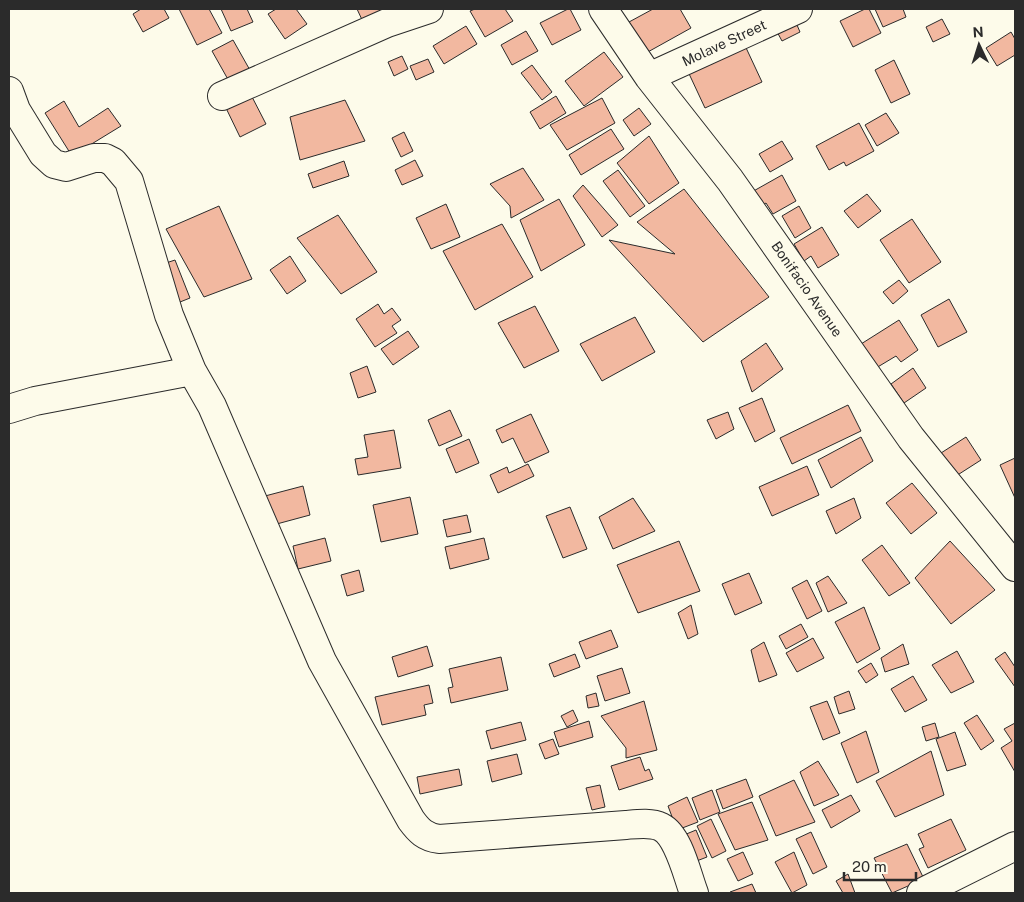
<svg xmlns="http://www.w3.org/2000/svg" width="1024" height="902" font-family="'Public Sans',sans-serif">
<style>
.building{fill:#f2b8a0;stroke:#2b2b2b}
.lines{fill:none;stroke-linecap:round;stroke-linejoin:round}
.minor-casing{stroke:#2b2b2b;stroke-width:30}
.minor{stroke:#fdfbea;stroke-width:28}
.labels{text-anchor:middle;stroke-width:4;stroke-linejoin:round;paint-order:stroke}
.street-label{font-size:14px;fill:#2b2b2b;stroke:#fdfbea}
</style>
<rect width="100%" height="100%" fill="#fdfbea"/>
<path class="building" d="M141,9H164L169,18L143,32L133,14Z
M179,9H209L222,33L197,45Z
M221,9H247L253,22L231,31Z
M276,9H296L307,24L285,39L268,14Z
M357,9H397L364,24Z
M475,9H505L513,21L485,37L470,11Z
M568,9H570L581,30L552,45L540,23Z
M653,9H680L691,28L646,53L629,22Z
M865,9H869L881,33L853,47L840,21Z
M875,9H903L906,17L883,27Z
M794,18L800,32L782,41L775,28Z
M942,19L950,34L933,42L926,27Z
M466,26L477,44L444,64L433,46Z
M526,31L538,51L512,65L501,45Z
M1011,32L1015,39V55L997,66L986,48Z
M741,37L762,82L705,108L684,63Z
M233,40L251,72L230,83L212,51Z
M604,52L623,77L584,106L565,81Z
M402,56L408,69L394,76L388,62Z
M428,59L434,72L416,80L410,66Z
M894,60L910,94L891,103L875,70Z
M532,65L552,92L542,100L521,73Z
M250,93L266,124L240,137L225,106Z
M556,96L566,113L540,129L530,112Z
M602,98L615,123L567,150L550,125Z
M345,100L365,141L300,160L290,117Z
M64,101L79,127L108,108L121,126L72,156L45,113Z
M639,108L651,124L634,136L623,120Z
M886,113L899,133L877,146L865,125Z
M859,123L874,151L846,166L844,162L829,170L816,146Z
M611,129L624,149L581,175L569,155Z
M404,132L413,151L401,157L392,138Z
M649,136L679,183L649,204L617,163Z
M782,141L793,159L770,172L759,154Z
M415,160L423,176L402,185L395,170Z
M344,161L349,176L313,188L308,174Z
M523,168L544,200L511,218L510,206L490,184Z
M618,170L645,206L630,217L603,181Z
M782,175L796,201L773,214L766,203L758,208L750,193Z
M583,185L618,225L602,237L573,196Z
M684,189L769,297L703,342L609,240L675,254L637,222Z
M867,194L881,211L858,228L844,211Z
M559,199L585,245L541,271L520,220Z
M446,204L460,237L431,249L416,218Z
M219,206L252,279L204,297L166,229Z
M799,206L811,228L795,238L782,216Z
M338,215L377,272L341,294L297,238Z
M912,219L941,262L909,283L880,240Z
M502,224L533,277L475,310L443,251Z
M822,227L839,255L818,268L811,256L804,261L794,244Z
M290,256L306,281L287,294L270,270Z
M175,260L190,298L175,304L160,265Z
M899,280L908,291L893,304L883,292Z
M949,299L967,332L938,347L921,315Z
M378,304L384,314L392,308L401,320L392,326L397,333L375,347L356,319Z
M535,306L559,351L524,368L498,323Z
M635,317L655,352L602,381L580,344Z
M899,320L918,350L901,362L896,356L876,368L861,344Z
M408,331L419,347L393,365L381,349Z
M766,343L783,369L752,392L741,361Z
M367,366L376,392L358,398L350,373Z
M913,368L926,388L904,403L891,384Z
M762,398L775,431L755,442L739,408Z
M848,405L861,431L792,464L780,438Z
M450,410L462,436L439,446L428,420Z
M728,412L734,429L716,439L707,420Z
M531,414L549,452L525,463L513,438L502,443L496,430Z
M394,430L401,468L358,475L355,459L368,457L364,435Z
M861,437L873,461L831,488L818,460Z
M966,437L981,460L956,476L941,453Z
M469,439L479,463L456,473L446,449Z
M1015,458V498L1000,465Z
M528,464L534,476L498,493L490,475L507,467L509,473Z
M807,466L819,495L772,516L759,487Z
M912,483L937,513L911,534L886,503Z
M303,486L310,515L273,525L265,496Z
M410,497L418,534L381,542L373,505Z
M633,498L655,531L613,549L599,517Z
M854,498L861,518L836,534L826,511Z
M570,507L587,549L563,558L546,516Z
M467,515L471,532L447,537L443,520Z
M325,538L331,561L298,569L293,546Z
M484,538L489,559L450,569L445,547Z
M679,541L700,591L638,613L617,565Z
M950,541L995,590L951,624L915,578Z
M882,545L910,583L889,596L862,560Z
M359,570L364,591L347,596L341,575Z
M749,573L762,603L735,615L722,584Z
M828,576L847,603L828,612L816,583Z
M807,580L822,611L807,619L792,588Z
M691,605L698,634L688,639L678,613Z
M864,607L880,649L857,663L835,622Z
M801,624L808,637L786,649L779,636Z
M611,630L618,647L586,659L579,642Z
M813,638L824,658L797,672L786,653Z
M764,642L777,675L759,682L751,650Z
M903,644L909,664L885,672L881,658Z
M427,646L433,666L398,677L392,657Z
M957,651L974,682L951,693L932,665Z
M1005,652L1015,667V687L995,659Z
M575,654L580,667L554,677L549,664Z
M501,657L508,690L451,703L448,688L453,687L449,669Z
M871,663L878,675L866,683L858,671Z
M622,668L630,693L605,701L597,676Z
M913,676L927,700L905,712L891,689Z
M429,685L433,703L424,705L426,715L382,725L375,697Z
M849,691L855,709L839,714L834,697Z
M596,693L599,706L588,708L586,696Z
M644,701L657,750L626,758V748L601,716Z
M827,701L840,733L823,740L810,707Z
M573,710L578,721L567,727L561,716Z
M977,715L994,741L981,750L964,723Z
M589,721L593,737L559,747L554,732Z
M521,722L526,740L491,749L486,731Z
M935,723L939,737L926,741L922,727Z
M1015,723V772L1001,748L1012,741L1004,729Z
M866,731L879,772L857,783L841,743Z
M955,732L966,765L947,771L936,739Z
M553,739L559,754L545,759L539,744Z
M931,751L944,795L895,817L876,781Z
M517,754L522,774L492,782L487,761Z
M640,757L645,771L649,769L653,779L619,790L611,766Z
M818,761L839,795L814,806L800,772Z
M459,769L462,785L420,794L417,777Z
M746,779L753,797L723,809L716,790Z
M794,780L815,822L776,836L759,796Z
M600,785L605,807L592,810L586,788Z
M712,790L720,812L700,820L692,798Z
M851,795L860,811L831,828L822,810Z
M687,797L698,822L677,830L668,806Z
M752,802L768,840L735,850L718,814Z
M711,819L726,851L712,858L697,826Z
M951,819L966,850L928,868L919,849L924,847L918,834Z
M696,830L707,857L694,862L684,835Z
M811,832L827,867L813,874L796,839Z
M907,844L924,879L892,893L874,858Z
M743,852L753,874L738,881L727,859Z
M794,852L807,885L792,893L775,862Z
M848,874L855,893H843L836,881Z
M752,884L756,893H731L730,892Z"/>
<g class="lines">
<defs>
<path id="minor" d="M603,9L649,77L730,180L911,438L1015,567
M649,77L798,9
M9,91L16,110L43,154L54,164L66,167L94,158H105L113,162L129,181L169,315L192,371L212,406L322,661L411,820C419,831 425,837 439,839L626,825C637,824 651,822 661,827C679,836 687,875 694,893
M222,96L387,23L429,9
M9,409L35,401L192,371
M921,893L1015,846"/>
</defs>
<use href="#minor" class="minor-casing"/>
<use href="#minor" class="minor"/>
</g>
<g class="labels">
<g class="street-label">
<text transform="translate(724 43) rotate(-25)" y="5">Molave Street</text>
<text transform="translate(807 289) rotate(55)" y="5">Bonifacio Avenue</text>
</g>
</g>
<rect width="1024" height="902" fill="none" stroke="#2b2b2b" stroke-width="20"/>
<g transform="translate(979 45) rotate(356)" stroke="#fdfbea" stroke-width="4" paint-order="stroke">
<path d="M0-4L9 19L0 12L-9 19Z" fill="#2b2b2b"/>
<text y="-8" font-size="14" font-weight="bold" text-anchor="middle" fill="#2b2b2b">N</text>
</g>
<path d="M844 872v8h72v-8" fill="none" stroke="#2b2b2b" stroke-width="2.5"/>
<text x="852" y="872" font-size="15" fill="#2b2b2b" stroke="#fdfbea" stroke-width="4" paint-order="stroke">20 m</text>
</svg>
